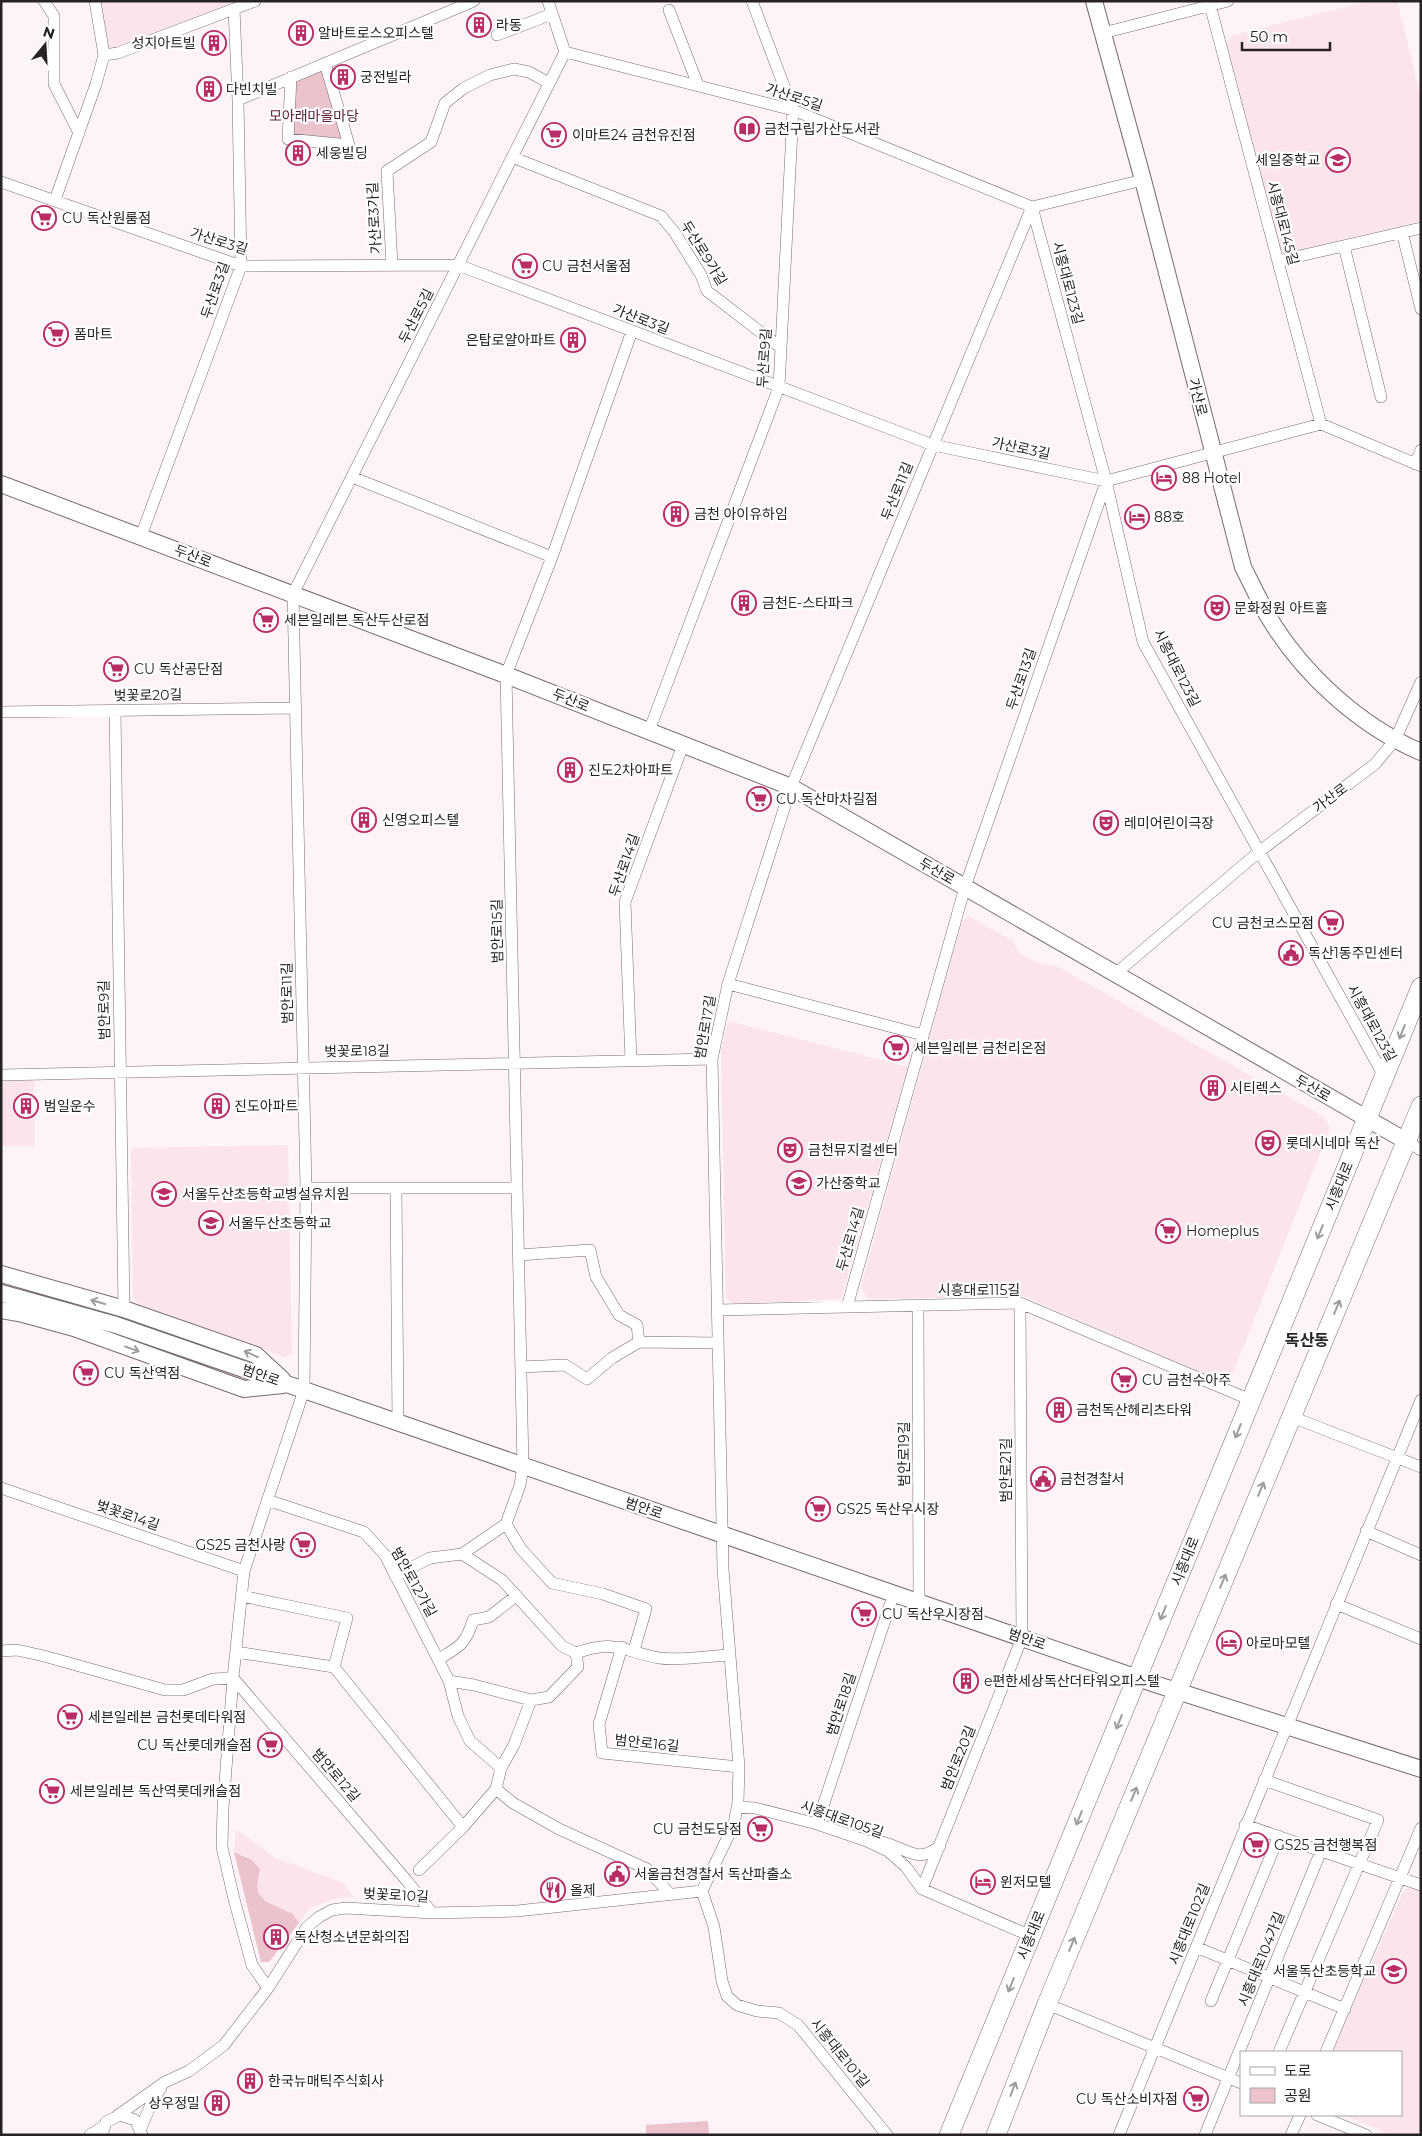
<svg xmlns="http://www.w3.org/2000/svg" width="1422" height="2136" font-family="Montserrat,'Noto Sans KR',sans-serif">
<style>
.built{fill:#fbe5ea}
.green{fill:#ebc3cd}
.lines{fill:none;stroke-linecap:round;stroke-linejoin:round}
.street-casing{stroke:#776c6f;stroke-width:12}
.secondary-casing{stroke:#776c6f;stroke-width:18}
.primary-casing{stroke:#776c6f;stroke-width:20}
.street{stroke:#fff;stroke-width:11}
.secondary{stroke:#fff;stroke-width:16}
.primary{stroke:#fff;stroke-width:19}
.oneway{stroke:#9e9c9c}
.labels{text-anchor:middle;stroke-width:4.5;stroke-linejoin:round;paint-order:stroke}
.poi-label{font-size:14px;fill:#272223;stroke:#fff;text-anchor:start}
.street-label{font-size:14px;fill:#272223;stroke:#fff}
.park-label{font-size:14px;fill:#5d1e35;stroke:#fff}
.quarter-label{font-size:16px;font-weight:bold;fill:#272223;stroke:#fff}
</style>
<rect width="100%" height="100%" fill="#fef3f6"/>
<path class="built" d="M94,1H241L104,55Z
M1371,1H1397L1421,98V221L1291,252L1279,250L1226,43L1233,35Z
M968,916L1013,941L1020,954L1038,963L1058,967L1324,1117L1330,1128L1228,1385L1023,1296L868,1299L861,1287L961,924Z
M728,1021L908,1067L841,1299L734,1304L726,1298L721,1051Z
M34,1080L35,1146H1V1081Z
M288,1145L292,1354L284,1357L141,1305L133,1298L131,1148Z
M236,1829L275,1858L344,1883L353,1897L337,1898L310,1908L299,1923L293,1914L265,1901L258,1894L257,1887L260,1873L246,1856L234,1852Z
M1413,1886L1421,1889V2135H1392L1344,2115H1401V2052H1332L1404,1890Z"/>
<path class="green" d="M325,63L349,145L288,139L291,77Z
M234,1852L252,1860L260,1869L257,1887L259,1894L265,1901L293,1914L299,1923L269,1962H261Z
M708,2121L709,2135H646V2125Z"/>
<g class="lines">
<defs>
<path id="street" d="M44,1L54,16V84L79,133
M548,1L565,52L793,110L1032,207L1143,180
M1209,1L1321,424
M669,10L698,85
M1103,33L1228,1
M497,35L552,14
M104,55L118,53L255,1
M291,77L288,139L349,145L325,63
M238,100L474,1
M512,157L661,216L675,233L701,275L707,291L780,347
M1,182L241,266L458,265L933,445L1106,481L1321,424L1421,466
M55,200L96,84L104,55L95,1
M1032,207L1106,481L1143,642L1384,1076
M1402,232L1421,309
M1344,246L1381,397
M1278,261L1421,228
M392,265L387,171L431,142L445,103L464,88L490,75L514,69L529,72L549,83
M1415,464L1421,450
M352,477L552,557
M141,536L241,266L238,100L234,9
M115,711L124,1309
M1,712L296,708
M649,731L779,387L793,110L752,1
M1115,974L1260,851L1375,764L1395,740L1421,682
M728,984L923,1035
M631,1061L625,902L683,745
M1,1075L712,1059
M1406,1141L1421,1150
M306,1188H517
M396,1188L398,1423
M519,1255L590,1250L596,1277L619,1315L637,1325L639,1342L718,1343
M918,1305L919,1602
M847,1307L965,887L1106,482
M718,1310L1020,1303L1251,1400
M521,1367L565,1365L587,1379L612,1358L639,1342
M1292,1417L1421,1467
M1,1488L244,1571
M267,1500L364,1532L385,1555L449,1681L458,1716L470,1741L501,1768L496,1789L513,1803L559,1829L647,1869L670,1894
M506,1524L521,1549L552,1583L603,1594L646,1609L634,1650
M1366,1531L1421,1555
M462,1554L502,1580L562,1646L576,1653
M395,1576L430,1558L462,1554L506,1524L520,1485L523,1466L506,675L552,557L632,331
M242,1596L347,1618L334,1667
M1336,1604L1421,1639
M622,1647L599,1724L602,1753L739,1767
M1,1651L17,1650L44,1656L165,1690H183L213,1679L233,1678L223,1808L222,1847L234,1899L252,1965L268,1988
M236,1652L334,1667L463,1827
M576,1653C615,1639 622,1651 659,1658C681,1661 706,1656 729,1655
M439,1659C459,1647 466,1644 473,1620L489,1617L516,1596
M449,1681L474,1685L531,1700L549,1697L578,1667L576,1653
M501,1768L514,1745L531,1700
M1264,1780L1378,1820L1279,2052
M737,1807L755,1808L817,1824L867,1841L888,1851L906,1867L922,1889L1031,1936
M817,1824L894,1593
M1245,1825L1421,1885
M882,1842C907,1848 917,1865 940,1846
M419,1870L463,1827L496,1789
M922,1889L1022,1638L1020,1303
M702,1891L734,1824L738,1802L739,1767L723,1569L712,1059L728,984L791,787L1032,207
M702,1891L714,1927L722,1981L727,1996L737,2005L757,2011L779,2013L798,2025L887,2135
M432,1913L407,1881L233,1678L244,1571L304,1390L306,1188L293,594L565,52
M1196,1947L1345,2009
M1211,2001L1279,1836
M1047,2004L1241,2083
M1326,2052L1421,1828
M1317,2115L1366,2135
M117,2116L165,2082L189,2071L224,2045L268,1988L307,1927L319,1917L332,1910L346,1908L432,1913L517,1911L702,1891
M141,2128L152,2102L161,2088
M90,2135L104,2126
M102,2135L106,2122L120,2115L135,2120L142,2135
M1119,2135L1421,1400
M1205,2135L1321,1851
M1291,2135L1300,2115"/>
<path id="secondary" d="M1094,1L1143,180L1243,567C1251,583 1259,600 1268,616C1302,673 1359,726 1421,752
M1,484L506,675L791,787L1406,1141
M1,1274L124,1309L256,1355L283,1380
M1,1293L116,1325L1158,1685L1421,1769
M1,1310L23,1314L74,1328L244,1389L283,1385"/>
<path id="primary" d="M949,2135L1421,987
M996,2135L1047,2004L1421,1106"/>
</defs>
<use href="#street" class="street-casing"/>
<use href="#secondary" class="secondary-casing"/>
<use href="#primary" class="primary-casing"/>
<use href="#street" class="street"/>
<use href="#secondary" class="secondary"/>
<use href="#primary" class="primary"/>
</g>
<defs><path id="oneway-shaft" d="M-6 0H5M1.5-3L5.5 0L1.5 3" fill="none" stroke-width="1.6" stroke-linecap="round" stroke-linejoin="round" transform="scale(1.25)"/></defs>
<g class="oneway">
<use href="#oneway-shaft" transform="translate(1402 1032) rotate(112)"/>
<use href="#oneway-shaft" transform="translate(1320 1232) rotate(112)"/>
<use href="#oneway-shaft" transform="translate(98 1302) rotate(-164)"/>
<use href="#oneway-shaft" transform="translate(1337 1307) rotate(-67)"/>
<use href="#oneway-shaft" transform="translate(132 1349) rotate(20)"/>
<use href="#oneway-shaft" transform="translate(251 1354) rotate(-156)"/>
<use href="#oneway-shaft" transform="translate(1238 1431) rotate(112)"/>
<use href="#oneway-shaft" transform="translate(1261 1489) rotate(-67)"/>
<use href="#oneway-shaft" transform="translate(1223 1581) rotate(-67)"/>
<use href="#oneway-shaft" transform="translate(1163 1613) rotate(112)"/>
<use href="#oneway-shaft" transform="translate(1119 1722) rotate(112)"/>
<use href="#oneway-shaft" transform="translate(1134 1794) rotate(-67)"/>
<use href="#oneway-shaft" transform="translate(1079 1818) rotate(112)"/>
<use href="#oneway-shaft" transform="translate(1072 1944) rotate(-67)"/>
<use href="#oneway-shaft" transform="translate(1011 1985) rotate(112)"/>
<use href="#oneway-shaft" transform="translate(1013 2089) rotate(-69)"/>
</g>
<defs>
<symbol id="building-ring" viewBox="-11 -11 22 22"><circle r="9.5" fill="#fff" stroke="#b92d66" stroke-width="1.5"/><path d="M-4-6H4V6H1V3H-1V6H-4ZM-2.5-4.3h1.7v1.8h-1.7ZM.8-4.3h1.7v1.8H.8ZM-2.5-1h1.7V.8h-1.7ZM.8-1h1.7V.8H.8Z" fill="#b92d66"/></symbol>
<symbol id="library-ring" viewBox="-11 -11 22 22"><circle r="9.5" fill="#fff" stroke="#b92d66" stroke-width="1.5"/><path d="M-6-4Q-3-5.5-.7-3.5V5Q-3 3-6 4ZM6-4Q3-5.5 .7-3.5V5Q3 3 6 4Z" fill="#b92d66"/></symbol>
<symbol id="supermarket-ring" viewBox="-11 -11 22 22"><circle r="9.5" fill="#fff" stroke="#b92d66" stroke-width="1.5"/><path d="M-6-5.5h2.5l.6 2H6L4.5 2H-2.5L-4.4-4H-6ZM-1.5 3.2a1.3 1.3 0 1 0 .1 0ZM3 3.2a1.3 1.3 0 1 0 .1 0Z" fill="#b92d66"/></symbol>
<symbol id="school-ring" viewBox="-11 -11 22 22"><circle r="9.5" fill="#fff" stroke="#b92d66" stroke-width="1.5"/><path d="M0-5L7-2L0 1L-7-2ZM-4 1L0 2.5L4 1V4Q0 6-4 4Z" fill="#b92d66"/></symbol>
<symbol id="hotel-ring" viewBox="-11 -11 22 22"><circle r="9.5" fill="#fff" stroke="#b92d66" stroke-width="1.5"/><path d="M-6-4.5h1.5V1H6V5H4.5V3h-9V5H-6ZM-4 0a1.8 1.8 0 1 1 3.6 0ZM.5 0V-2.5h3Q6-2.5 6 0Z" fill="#b92d66"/></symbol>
<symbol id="theatre-ring" viewBox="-11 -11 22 22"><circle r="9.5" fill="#fff" stroke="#b92d66" stroke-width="1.5"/><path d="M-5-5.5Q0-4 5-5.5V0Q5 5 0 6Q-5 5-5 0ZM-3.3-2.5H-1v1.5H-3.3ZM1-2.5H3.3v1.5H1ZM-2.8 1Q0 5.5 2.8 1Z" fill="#b92d66"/></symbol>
<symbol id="civic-ring" viewBox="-11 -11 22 22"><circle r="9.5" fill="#fff" stroke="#b92d66" stroke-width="1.5"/><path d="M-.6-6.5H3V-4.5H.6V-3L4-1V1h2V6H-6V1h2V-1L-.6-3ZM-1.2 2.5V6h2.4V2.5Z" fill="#b92d66"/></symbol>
<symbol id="restaurant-ring" viewBox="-11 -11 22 22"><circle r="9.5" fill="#fff" stroke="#b92d66" stroke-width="1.5"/><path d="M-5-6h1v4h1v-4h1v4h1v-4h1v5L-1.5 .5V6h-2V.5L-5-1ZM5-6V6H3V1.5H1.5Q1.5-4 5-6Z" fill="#b92d66"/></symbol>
</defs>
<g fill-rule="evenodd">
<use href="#building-ring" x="465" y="11" width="28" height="28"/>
<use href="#building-ring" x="287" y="19" width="28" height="28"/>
<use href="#building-ring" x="200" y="29" width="28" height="28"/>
<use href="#building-ring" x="329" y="63" width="28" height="28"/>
<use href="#building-ring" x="195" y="75" width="28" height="28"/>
<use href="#library-ring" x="733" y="115" width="28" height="28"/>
<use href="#supermarket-ring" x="540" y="121" width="28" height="28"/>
<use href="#building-ring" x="284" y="139" width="28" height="28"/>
<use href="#school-ring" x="1324" y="146" width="28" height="28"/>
<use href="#supermarket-ring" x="30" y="204" width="28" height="28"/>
<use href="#supermarket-ring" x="511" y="252" width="28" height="28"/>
<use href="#supermarket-ring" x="42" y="320" width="28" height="28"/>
<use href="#building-ring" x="559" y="326" width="28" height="28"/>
<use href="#hotel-ring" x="1150" y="464" width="28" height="28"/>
<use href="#building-ring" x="662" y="500" width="28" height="28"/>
<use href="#hotel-ring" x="1123" y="503" width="28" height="28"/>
<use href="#building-ring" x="730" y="589" width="28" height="28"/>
<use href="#theatre-ring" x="1203" y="594" width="28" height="28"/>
<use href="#supermarket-ring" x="252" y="606" width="28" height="28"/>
<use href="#supermarket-ring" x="102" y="655" width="28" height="28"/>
<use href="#building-ring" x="556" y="756" width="28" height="28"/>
<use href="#supermarket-ring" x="745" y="785" width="28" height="28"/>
<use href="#building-ring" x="350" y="806" width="28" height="28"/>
<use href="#theatre-ring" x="1092" y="809" width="28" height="28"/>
<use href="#supermarket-ring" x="1317" y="909" width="28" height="28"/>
<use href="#civic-ring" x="1277" y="939" width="28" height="28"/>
<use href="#supermarket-ring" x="882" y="1034" width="28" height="28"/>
<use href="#building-ring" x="1199" y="1074" width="28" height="28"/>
<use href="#building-ring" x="12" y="1092" width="28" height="28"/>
<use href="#building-ring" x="203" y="1092" width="28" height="28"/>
<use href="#theatre-ring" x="1254" y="1129" width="28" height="28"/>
<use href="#theatre-ring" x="776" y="1136" width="28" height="28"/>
<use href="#school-ring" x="785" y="1169" width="28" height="28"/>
<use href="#school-ring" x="150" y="1180" width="28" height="28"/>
<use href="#school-ring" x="197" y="1209" width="28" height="28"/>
<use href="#supermarket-ring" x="1154" y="1217" width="28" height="28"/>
<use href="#supermarket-ring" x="72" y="1359" width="28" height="28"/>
<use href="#supermarket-ring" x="1110" y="1366" width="28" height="28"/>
<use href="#building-ring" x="1045" y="1396" width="28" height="28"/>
<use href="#civic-ring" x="1029" y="1465" width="28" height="28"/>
<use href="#supermarket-ring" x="804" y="1495" width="28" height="28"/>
<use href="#supermarket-ring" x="289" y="1531" width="28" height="28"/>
<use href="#supermarket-ring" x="850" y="1600" width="28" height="28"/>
<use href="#hotel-ring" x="1215" y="1629" width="28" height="28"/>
<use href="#building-ring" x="952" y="1667" width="28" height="28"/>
<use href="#supermarket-ring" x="56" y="1703" width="28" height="28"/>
<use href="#supermarket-ring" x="256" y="1731" width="28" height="28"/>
<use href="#supermarket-ring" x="38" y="1777" width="28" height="28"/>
<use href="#supermarket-ring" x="746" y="1815" width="28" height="28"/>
<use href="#supermarket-ring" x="1242" y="1831" width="28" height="28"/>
<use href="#civic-ring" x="603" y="1860" width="28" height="28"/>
<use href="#hotel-ring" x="969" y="1868" width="28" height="28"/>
<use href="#restaurant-ring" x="539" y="1876" width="28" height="28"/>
<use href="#building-ring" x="262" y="1923" width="28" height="28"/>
<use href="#school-ring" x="1380" y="1957" width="28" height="28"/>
<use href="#building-ring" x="236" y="2067" width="28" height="28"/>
<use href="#supermarket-ring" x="1182" y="2085" width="28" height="28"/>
<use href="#building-ring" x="203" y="2089" width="28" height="28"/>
</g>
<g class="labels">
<g class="poi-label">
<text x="496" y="30">라동</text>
<text x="318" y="38">알바트로스오피스텔</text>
<text x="196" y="48" text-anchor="end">성지아트빌</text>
<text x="360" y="82">궁전빌라</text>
<text x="226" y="94">다빈치빌</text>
<text x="764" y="134">금천구립가산도서관</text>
<text x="572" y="140">이마트24 금천유진점</text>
<text x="316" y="158">세웅빌딩</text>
<text x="1320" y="165" text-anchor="end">세일중학교</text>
<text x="62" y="223">CU 독산원룸점</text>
<text x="542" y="271">CU 금천서울점</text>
<text x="74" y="339">폼마트</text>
<text x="556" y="345" text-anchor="end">은탑로얄아파트</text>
<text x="1182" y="483">88 Hotel</text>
<text x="694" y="519">금천 아이유하임</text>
<text x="1154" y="522">88호</text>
<text x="762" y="608">금천E-스타파크</text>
<text x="1234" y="613">문화정원 아트홀</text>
<text x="284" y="625">세븐일레븐 독산두산로점</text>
<text x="134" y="674">CU 독산공단점</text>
<text x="588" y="775">진도2차아파트</text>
<text x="776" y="804">CU 독산마차길점</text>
<text x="382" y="825">신영오피스텔</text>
<text x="1124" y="828">레미어린이극장</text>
<text x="1314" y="928" text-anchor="end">CU 금천코스모점</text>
<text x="1308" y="958">독산1동주민센터</text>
<text x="914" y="1053">세븐일레븐 금천리온점</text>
<text x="1230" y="1093">시티렉스</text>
<text x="44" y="1111">범일운수</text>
<text x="234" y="1111">진도아파트</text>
<text x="1286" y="1148">롯데시네마 독산</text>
<text x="808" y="1155">금천뮤지컬센터</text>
<text x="816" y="1188">가산중학교</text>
<text x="182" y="1199">서울두산초등학교병설유치원</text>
<text x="228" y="1228">서울두산초등학교</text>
<text x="1186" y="1236">Homeplus</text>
<text x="104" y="1378">CU 독산역점</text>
<text x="1142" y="1385">CU 금천수아주</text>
<text x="1076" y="1415">금천독산헤리츠타워</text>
<text x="1060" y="1484">금천경찰서</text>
<text x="836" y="1514">GS25 독산우시장</text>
<text x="286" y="1550" text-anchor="end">GS25 금천사랑</text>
<text x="882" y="1619">CU 독산우시장점</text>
<text x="1246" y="1648">아로마모텔</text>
<text x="984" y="1686">e편한세상독산더타워오피스텔</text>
<text x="88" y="1722">세븐일레븐 금천롯데타워점</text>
<text x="252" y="1750" text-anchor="end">CU 독산롯데캐슬점</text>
<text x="70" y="1796">세븐일레븐 독산역롯데캐슬점</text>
<text x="742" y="1834" text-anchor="end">CU 금천도당점</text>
<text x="1274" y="1850">GS25 금천행복점</text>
<text x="634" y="1879">서울금천경찰서 독산파출소</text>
<text x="1000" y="1887">윈저모텔</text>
<text x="570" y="1895">올제</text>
<text x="294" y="1942">독산청소년문화의집</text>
<text x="1376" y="1976" text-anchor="end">서울독산초등학교</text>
<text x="268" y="2086">한국뉴매틱주식회사</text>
<text x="1178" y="2104" text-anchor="end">CU 독산소비자점</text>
<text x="200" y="2108" text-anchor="end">상우정밀</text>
</g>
<g class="street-label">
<text transform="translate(794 97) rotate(18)" y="5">가산로5길</text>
<text transform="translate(374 218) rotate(-93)" y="5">가산로3가길</text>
<text transform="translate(1283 223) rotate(75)" y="5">시흥대로145길</text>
<text transform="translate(219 241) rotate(17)" y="5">가산로3길</text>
<text transform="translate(704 253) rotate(58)" y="5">두산로9가길</text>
<text transform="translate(1068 283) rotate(75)" y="5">시흥대로123길</text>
<text transform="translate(215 290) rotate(-71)" y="5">두산로3길</text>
<text transform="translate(416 316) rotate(-63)" y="5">두산로5길</text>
<text transform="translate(641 319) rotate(21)" y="5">가산로3길</text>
<text transform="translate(764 358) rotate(-86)" y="5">두산로9길</text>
<text transform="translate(1198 397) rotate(76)" y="5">가산로</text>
<text transform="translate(1021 448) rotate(12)" y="5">가산로3길</text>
<text transform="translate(897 491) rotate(-68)" y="5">두산로11길</text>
<text transform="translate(193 556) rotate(21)" y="5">두산로</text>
<text transform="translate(1177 668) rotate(63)" y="5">시흥대로123길</text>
<text transform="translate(1021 679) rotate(-71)" y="5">두산로13길</text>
<text transform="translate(148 695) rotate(-1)" y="5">벚꽃로20길</text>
<text transform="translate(571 700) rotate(22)" y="5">두산로</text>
<text transform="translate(1330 798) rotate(-37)" y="5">가산로</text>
<text transform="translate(624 865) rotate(-71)" y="5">두산로14길</text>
<text transform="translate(937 871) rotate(30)" y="5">두산로</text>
<text transform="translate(497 931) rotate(-91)" y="5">범안로15길</text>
<text transform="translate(287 993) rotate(-91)" y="5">범안로11길</text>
<text transform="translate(104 1010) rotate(-91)" y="5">범안로9길</text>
<text transform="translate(1372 1023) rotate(61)" y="5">시흥대로123길</text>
<text transform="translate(705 1027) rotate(-80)" y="5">범안로17길</text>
<text transform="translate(357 1051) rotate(-1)" y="5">벚꽃로18길</text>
<text transform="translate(1313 1088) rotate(30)" y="5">두산로</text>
<text transform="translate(1339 1186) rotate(-68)" y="5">시흥대로</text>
<text transform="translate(850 1239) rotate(-74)" y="5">두산로14길</text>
<text x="979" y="1295">시흥대로115길</text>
<text transform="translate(261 1375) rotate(19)" y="5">범안로</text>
<text transform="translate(904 1454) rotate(-90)" y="5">범안로19길</text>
<text transform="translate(1006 1470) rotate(-90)" y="5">범안로21길</text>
<text transform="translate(644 1508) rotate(19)" y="5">범안로</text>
<text transform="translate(128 1515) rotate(19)" y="5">벚꽃로14길</text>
<text transform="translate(1185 1561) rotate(-68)" y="5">시흥대로</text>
<text transform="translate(414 1582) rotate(61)" y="5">범안로12가길</text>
<text transform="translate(1027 1639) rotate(19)" y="5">범안로</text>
<text transform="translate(841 1704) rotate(-72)" y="5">범안로18길</text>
<text transform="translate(647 1743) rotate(6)" y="5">범안로16길</text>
<text transform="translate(958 1758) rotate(-68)" y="5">범안로20길</text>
<text transform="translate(336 1775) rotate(49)" y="5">범안로12길</text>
<text transform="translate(842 1819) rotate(19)" y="5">시흥대로105길</text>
<text transform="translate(396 1895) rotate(3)" y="5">벚꽃로10길</text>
<text transform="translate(1189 1924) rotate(-68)" y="5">시흥대로102길</text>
<text transform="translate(1031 1935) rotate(-68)" y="5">시흥대로</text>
<text transform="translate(1261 1959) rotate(-68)" y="5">시흥대로104가길</text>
<text transform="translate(840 2053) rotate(51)" y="5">시흥대로101길</text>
</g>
<g class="park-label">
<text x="314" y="121">모아래마을마당</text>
</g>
<g class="quarter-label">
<text x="1307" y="1346">독산동</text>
</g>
</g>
<rect width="1422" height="2136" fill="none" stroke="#272223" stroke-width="5"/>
<rect x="1240" y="2051" width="162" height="65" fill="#ffffff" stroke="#a9a7a7"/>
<rect x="1250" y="2067" width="25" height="8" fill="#ffffff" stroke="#a9a7a7"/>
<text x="1284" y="2076" font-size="15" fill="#272223">도로</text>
<rect x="1250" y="2088" width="25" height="15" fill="#ebc3cd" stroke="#a9a7a7"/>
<text x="1284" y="2101" font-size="15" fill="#272223">공원</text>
<g transform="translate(45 45) rotate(18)" stroke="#ffffff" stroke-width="4" paint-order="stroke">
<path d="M0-4L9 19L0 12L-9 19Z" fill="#272223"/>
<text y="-8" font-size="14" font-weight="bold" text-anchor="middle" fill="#272223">N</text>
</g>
<path d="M1242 42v8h88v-8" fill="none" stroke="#272223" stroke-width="2.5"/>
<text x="1250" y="42" font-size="15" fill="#272223" stroke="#ffffff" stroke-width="4" paint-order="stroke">50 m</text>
</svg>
